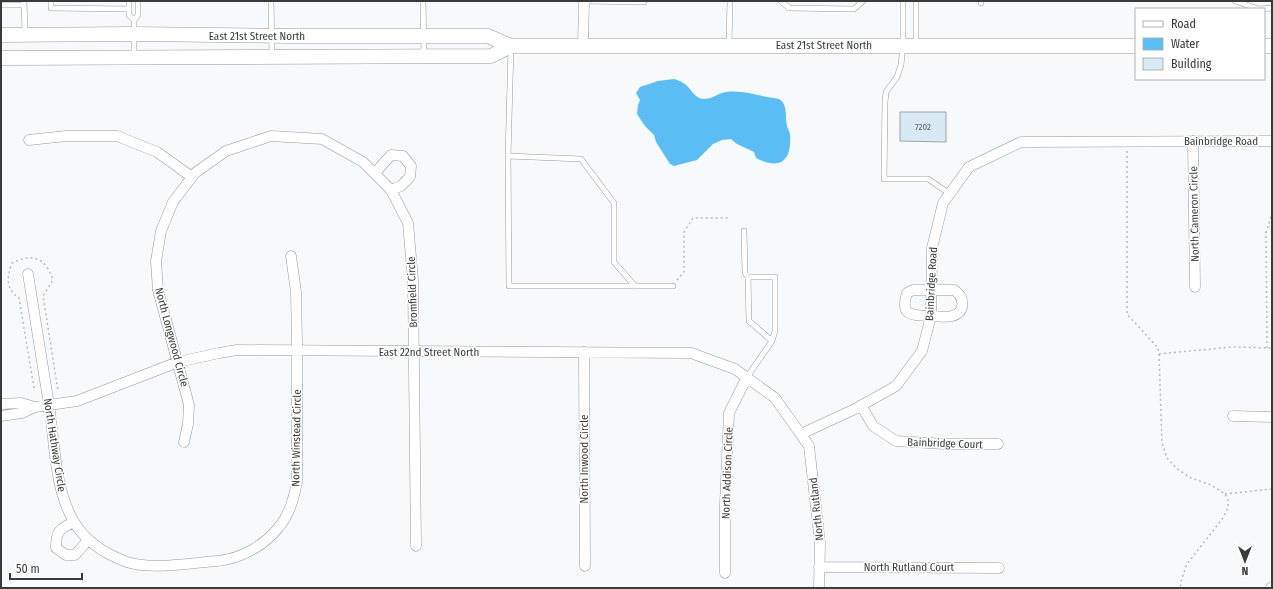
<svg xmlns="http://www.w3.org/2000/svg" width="1273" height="589" font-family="'Fira Sans Condensed',sans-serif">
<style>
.water{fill:#5bbdf4}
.building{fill:#d7e9f4;stroke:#a1a4a7}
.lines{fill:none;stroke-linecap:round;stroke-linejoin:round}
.service-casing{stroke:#96999c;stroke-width:6}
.minor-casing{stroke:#96999c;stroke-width:11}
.secondary-casing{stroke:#96999c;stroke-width:15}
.path{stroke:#b7bbbc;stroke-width:1.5;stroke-dasharray:2 3;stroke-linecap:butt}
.service{stroke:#fff;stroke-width:5}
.minor{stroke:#fff;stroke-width:10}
.secondary{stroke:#fff;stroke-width:14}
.labels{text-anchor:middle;stroke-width:3;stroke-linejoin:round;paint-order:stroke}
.number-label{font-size:9px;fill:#606669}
.street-label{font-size:11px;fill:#393b3b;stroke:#fff}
</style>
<rect width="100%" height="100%" fill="#f6fafc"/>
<path class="water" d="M674,79C677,80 681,81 683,83C691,87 694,99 704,99C711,99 716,95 722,93C736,89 753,94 767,97C771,98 776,98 779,99C788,104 785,117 787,125C787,128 789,130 790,134C792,160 781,171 756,158L754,152L737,144L731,139L722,140L713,144L697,160L674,166L670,164L656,142L654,135L645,126L637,114L638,105L640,100L636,93L640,87L658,81Z"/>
<path class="building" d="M900,112H946V142L900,141Z"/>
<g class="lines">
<defs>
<path id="service" d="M24,1L25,34
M51,1V8L129,9
M129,1V15L134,20V56
M271,1L272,56
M423,1L424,56
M586,1L644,2
M781,1L789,8L854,9L863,1
M903,1V45L901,65L897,77L886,92L885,102L884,179H928L950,194
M1235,1L1259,9
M981,3V1
M1,5H24
M1259,9L1272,8
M134,20L138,15V1
M729,44L730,1
M916,44V1
M511,47L508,156L509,286H673
M508,156L581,159L614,203V262L635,286
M744,231L745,273L748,277H775V331L772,341L747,377
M748,277L749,321L772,341"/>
<path id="minor" d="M583,45L584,1
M29,140L66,136H117L157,152L192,177
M1193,141L1195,287
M375,173L391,155L403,156L411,166L410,177L401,186L391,190
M28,274C35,317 42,361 49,405C55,443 54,486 73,520C84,540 105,554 127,562C150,570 192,563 217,561C241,559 265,545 279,527C290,514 294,497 297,482V343L296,292L291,256
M913,290H954C965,297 966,313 952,316C946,318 939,316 933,316C914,315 899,318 907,293Z
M584,352L585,566
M1,404L21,403L35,407
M861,405L873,426L896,441L946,444H998
M1,416L22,413L35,407L77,401L178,362L219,353L237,350L691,353L735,369L775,398L809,446L820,543L819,588
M1233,416L1272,417
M801,434L855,409L896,386L922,351L931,316L932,248L943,203L969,167L1021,142L1272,141
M184,442L188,424L189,405L158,290L156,261L161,231L173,202L195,173L226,151L271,136L322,139L363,162L391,190L408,223L413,280L416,546
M74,522C59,529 56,531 56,548L66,555H75L88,540
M819,567L999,568
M725,573V505L729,413L747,377
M1271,588L1272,587"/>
<path id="secondary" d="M1,35L134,34L292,36H488L511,46H1136
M1264,46H1272
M1,58L491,56L511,46"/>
</defs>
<use href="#service" class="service-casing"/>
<use href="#minor" class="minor-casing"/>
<use href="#secondary" class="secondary-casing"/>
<path class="path" d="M1127,151V314L1158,348L1159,354L1162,443L1167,458L1176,468L1191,478L1211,485L1225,494L1228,500V508L1223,518L1187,564L1182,578L1180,588
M677,280L684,272V232L693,218H730
M1267,348L1266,233L1272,213
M1159,354L1231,347L1272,348
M34,388L19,298C5,289 7,277 12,263C33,253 45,257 53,280L43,296L58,391
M1225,494L1272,489"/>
<use href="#service" class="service"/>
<use href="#minor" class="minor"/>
<use href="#secondary" class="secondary"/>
</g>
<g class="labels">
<g class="number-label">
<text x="923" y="130">7202</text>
</g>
<g class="street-label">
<text x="257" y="40">East 21st Street North</text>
<text x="824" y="49">East 21st Street North</text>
<text x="1221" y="145">Bainbridge Road</text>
<text transform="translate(1194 214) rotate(-91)" y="4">North Cameron Circle</text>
<text transform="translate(931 284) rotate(-87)" y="4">Bainbridge Road</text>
<text transform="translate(412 292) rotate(-92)" y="4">Bromfield Circle</text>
<text transform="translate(172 337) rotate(75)" y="4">North Longwood Circle</text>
<text x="429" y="356">East 22nd Street North</text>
<text transform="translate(296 438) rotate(-89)" y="4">North Winstead Circle</text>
<text transform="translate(945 443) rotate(2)" y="4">Bainbridge Court</text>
<text transform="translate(55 445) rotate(81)" y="4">North Hathway Circle</text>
<text transform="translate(584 459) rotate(-90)" y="4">North Inwood Circle</text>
<text transform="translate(727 473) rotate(-88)" y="4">North Addison Circle</text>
<text transform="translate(816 509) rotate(-96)" y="4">North Rutland</text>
<text x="909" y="571">North Rutland Court</text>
</g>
</g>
<rect width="1273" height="589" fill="none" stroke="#393b3b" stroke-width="4"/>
<rect x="1135" y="8" width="130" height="72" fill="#ffffff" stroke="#b0b1b1"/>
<rect x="1143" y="21" width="20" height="6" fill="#ffffff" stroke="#b0b1b1"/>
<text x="1171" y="28" font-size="12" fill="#393b3b">Road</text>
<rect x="1143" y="38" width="20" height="12" fill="#5bbdf4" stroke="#b0b1b1"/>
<text x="1171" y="48" font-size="12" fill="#393b3b">Water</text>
<rect x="1143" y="58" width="20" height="12" fill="#d7e9f4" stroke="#b0b1b1"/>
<text x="1171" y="68" font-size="12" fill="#393b3b">Building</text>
<g transform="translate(1245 561) rotate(180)" stroke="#ffffff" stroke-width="3" paint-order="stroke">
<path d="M0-3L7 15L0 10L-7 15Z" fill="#393b3b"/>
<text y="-6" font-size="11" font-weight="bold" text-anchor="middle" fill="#393b3b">N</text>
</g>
<path d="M10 573v6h72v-6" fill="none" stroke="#393b3b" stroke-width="2"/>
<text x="16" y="573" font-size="12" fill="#393b3b" stroke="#ffffff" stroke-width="3" paint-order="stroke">50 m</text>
</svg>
